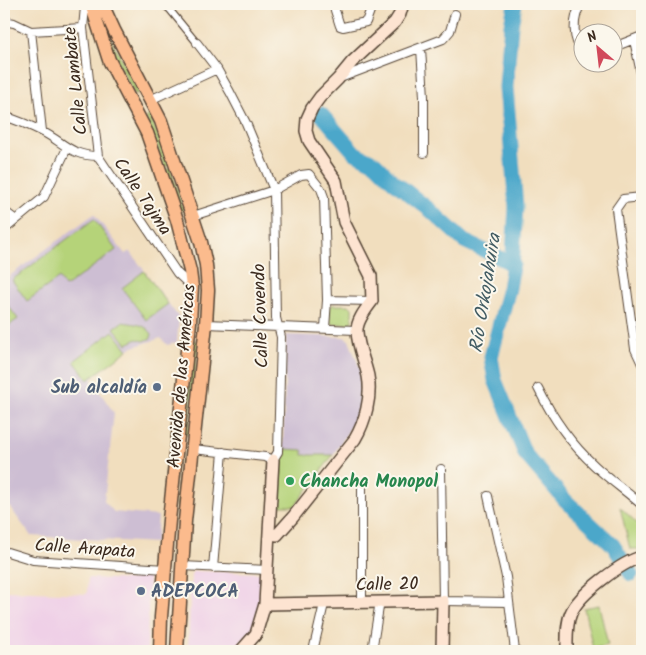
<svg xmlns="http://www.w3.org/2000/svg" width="646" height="655" font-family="Kalam,sans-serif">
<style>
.built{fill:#efd0e7}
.industrial{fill:#cdbed3}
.green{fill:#b5d379;stroke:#787e4c}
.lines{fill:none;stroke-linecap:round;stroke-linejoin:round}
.river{stroke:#4ca7ca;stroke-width:15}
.pedestrian-casing{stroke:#564536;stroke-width:8}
.minor-casing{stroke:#564536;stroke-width:10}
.secondary-casing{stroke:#564536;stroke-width:14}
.primary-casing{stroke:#564536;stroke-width:15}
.pedestrian{stroke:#fff;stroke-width:5.5}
.minor{stroke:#fff;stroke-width:8}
.secondary{stroke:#fde4d1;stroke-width:11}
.primary{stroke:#fbbb8d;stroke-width:12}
.service-dot{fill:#5c6f8a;stroke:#fbf7ec;stroke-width:2}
.leisure-dot{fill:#2e9e5b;stroke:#fbf7ec;stroke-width:2}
.labels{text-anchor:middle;stroke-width:4;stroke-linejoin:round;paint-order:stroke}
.street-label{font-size:18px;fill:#3b2a1e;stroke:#fbf7ec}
.service-label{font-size:18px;font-weight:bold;fill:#4e5e75;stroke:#fbf7ec;text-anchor:end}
.leisure-label{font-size:18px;font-weight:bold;fill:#27864d;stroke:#fbf7ec;text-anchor:start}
.water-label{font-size:19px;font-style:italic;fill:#425c63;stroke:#fbf7ec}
</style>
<rect width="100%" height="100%" fill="#fbf7ec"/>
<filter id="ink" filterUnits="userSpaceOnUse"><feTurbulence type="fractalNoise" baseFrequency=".02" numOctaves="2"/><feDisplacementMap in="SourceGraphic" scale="10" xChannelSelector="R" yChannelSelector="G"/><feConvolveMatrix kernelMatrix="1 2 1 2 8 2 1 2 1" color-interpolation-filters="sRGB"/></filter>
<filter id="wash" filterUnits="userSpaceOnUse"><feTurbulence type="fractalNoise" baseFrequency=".0096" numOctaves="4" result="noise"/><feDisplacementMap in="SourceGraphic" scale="20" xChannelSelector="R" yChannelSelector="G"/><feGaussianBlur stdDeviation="1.12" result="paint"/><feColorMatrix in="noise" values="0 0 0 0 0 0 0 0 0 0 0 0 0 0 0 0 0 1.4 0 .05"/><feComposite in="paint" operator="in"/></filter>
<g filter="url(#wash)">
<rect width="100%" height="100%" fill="#f1debe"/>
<path class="built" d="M194,571L260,573L259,607L253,627L249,634L231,651H188L191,574Z
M133,575L149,576L147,651H4V591L87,594L88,578L133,580Z"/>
<path class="industrial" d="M94,214L125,254L130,251L179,318L177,342L167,345L161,338L130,348L91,379L114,413L104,501L114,512L158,516L156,543L31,536L4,499V280Z
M286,335L344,337L349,340L360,369V413L333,455H302V450L283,449Z"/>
<path class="green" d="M107,34L109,35L138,91L137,94L134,93L105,37Z
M150,115L169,165L165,167L146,118Z
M170,168L184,210H180L166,170Z
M94,219L116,250L65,287L59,278L27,301L12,280Z
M144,271L168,304L146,320L122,288Z
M4,300L18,319L4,329Z
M332,305H349L352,308V321L350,324H332L330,322V308Z
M122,322C133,324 145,323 152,334L151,338L144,341L137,339L127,344L114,328Z
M113,331L128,350L88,380L74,361Z
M194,340L198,342L188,434L186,435H184Z
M283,449L303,450V455H333L295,506H278Z
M183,459L185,462L181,506L178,507L177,506L182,460Z
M620,507L642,528V549H630Z
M599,605L608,645L593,649L584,608Z"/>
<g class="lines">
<path class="river" d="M515,4L511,25L506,87L516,207L512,270L509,288L491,357L495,380L525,454L565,500L613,545L631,574
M321,114L355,153L375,163L393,181L430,210L464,241L513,264"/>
</g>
</g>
<g filter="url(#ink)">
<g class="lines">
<defs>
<path id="pedestrian" d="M163,4L170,10L197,43"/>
<path id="minor" d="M87,4L85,7L83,28L98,156L177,273L192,287
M333,4L340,26L343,27L366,22L370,11
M581,4C573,17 571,41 584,52
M4,21L14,23L31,31L83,28
M31,31L42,131
M634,40L642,78
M614,47L642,36
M421,48L424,97V153
M340,78L443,39L450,31L455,14
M150,100L217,69
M4,116C16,120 29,125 41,131C64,142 70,156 98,156
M642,197L623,199L616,209L635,349L642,364
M4,211L16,220
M193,216L274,190L301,175L309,174L321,189L324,197L327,300L325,328
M4,230L44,197L67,148
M327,300L372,301
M206,324L356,330
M538,388C552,417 571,444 595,466C610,480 627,492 642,505
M193,449L265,457L273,460L278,452L281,337L276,318L274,190L246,123L230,92L217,69L197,43
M441,469L443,601L509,602
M362,483V602
M488,496L506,577L515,651
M4,551L33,560L165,569
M182,566L267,570
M213,568L223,452
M313,651L324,604
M372,651L380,601"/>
<path id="secondary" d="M269,534L277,535L293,517L355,439C365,422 372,397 368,376C365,362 358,347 357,332C356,321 366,309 372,301L371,276L344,222L336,181L309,141L306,131L307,119L312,108L320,97L338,79L352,62L395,22L400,14L403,4
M265,604L443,601L442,651
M241,651L256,634L265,604L273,460
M567,651C567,640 566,624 571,613C579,594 623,561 642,557"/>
<path id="primary" d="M91,4L109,60L147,133L177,220L190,271L192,287L190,322L169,520L161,617L160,651
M102,4L114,30L161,121L201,242L206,265L208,290L206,324L185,521L177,651"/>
</defs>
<use href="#pedestrian" class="pedestrian-casing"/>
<use href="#minor" class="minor-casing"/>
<use href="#secondary" class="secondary-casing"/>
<use href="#primary" class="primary-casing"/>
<use href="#pedestrian" class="pedestrian"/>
<use href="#minor" class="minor"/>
<use href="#secondary" class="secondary"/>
<use href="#primary" class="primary"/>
</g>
</g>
<g class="service-dot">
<circle cx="157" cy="387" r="5"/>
<circle cx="141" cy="591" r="5"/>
</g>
<circle class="leisure-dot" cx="290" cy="481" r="5"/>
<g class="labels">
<g class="street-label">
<text transform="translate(75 81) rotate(-96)" y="6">Calle Lambate</text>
<text transform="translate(143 196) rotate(56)" y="6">Calle Tajma</text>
<text transform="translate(260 316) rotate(-92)" y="6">Calle Covendo</text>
<text transform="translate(181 376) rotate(-85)" y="6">Avenida de las Américas</text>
<text transform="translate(85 548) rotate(4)" y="6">Calle Arapata</text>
<text transform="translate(387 584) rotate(-1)" y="6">Calle 20</text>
</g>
<g class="service-label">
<text x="147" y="393">Sub alcaldía</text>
<text x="151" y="597" text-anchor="start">ADEPCOCA</text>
</g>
<g class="leisure-label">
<text x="300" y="487">Chancha Monopol</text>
</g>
<g class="water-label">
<text transform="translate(484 293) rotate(-81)" y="7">Río Orkojahuira</text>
</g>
</g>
<rect width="646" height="655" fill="none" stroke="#fbf7ec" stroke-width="20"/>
<g transform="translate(598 48) rotate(332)"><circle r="24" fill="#fbf7ec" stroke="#aea59a"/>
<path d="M0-4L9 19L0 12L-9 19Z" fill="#d1495b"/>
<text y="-8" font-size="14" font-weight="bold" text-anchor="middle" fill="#3b2a1e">N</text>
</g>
</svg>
